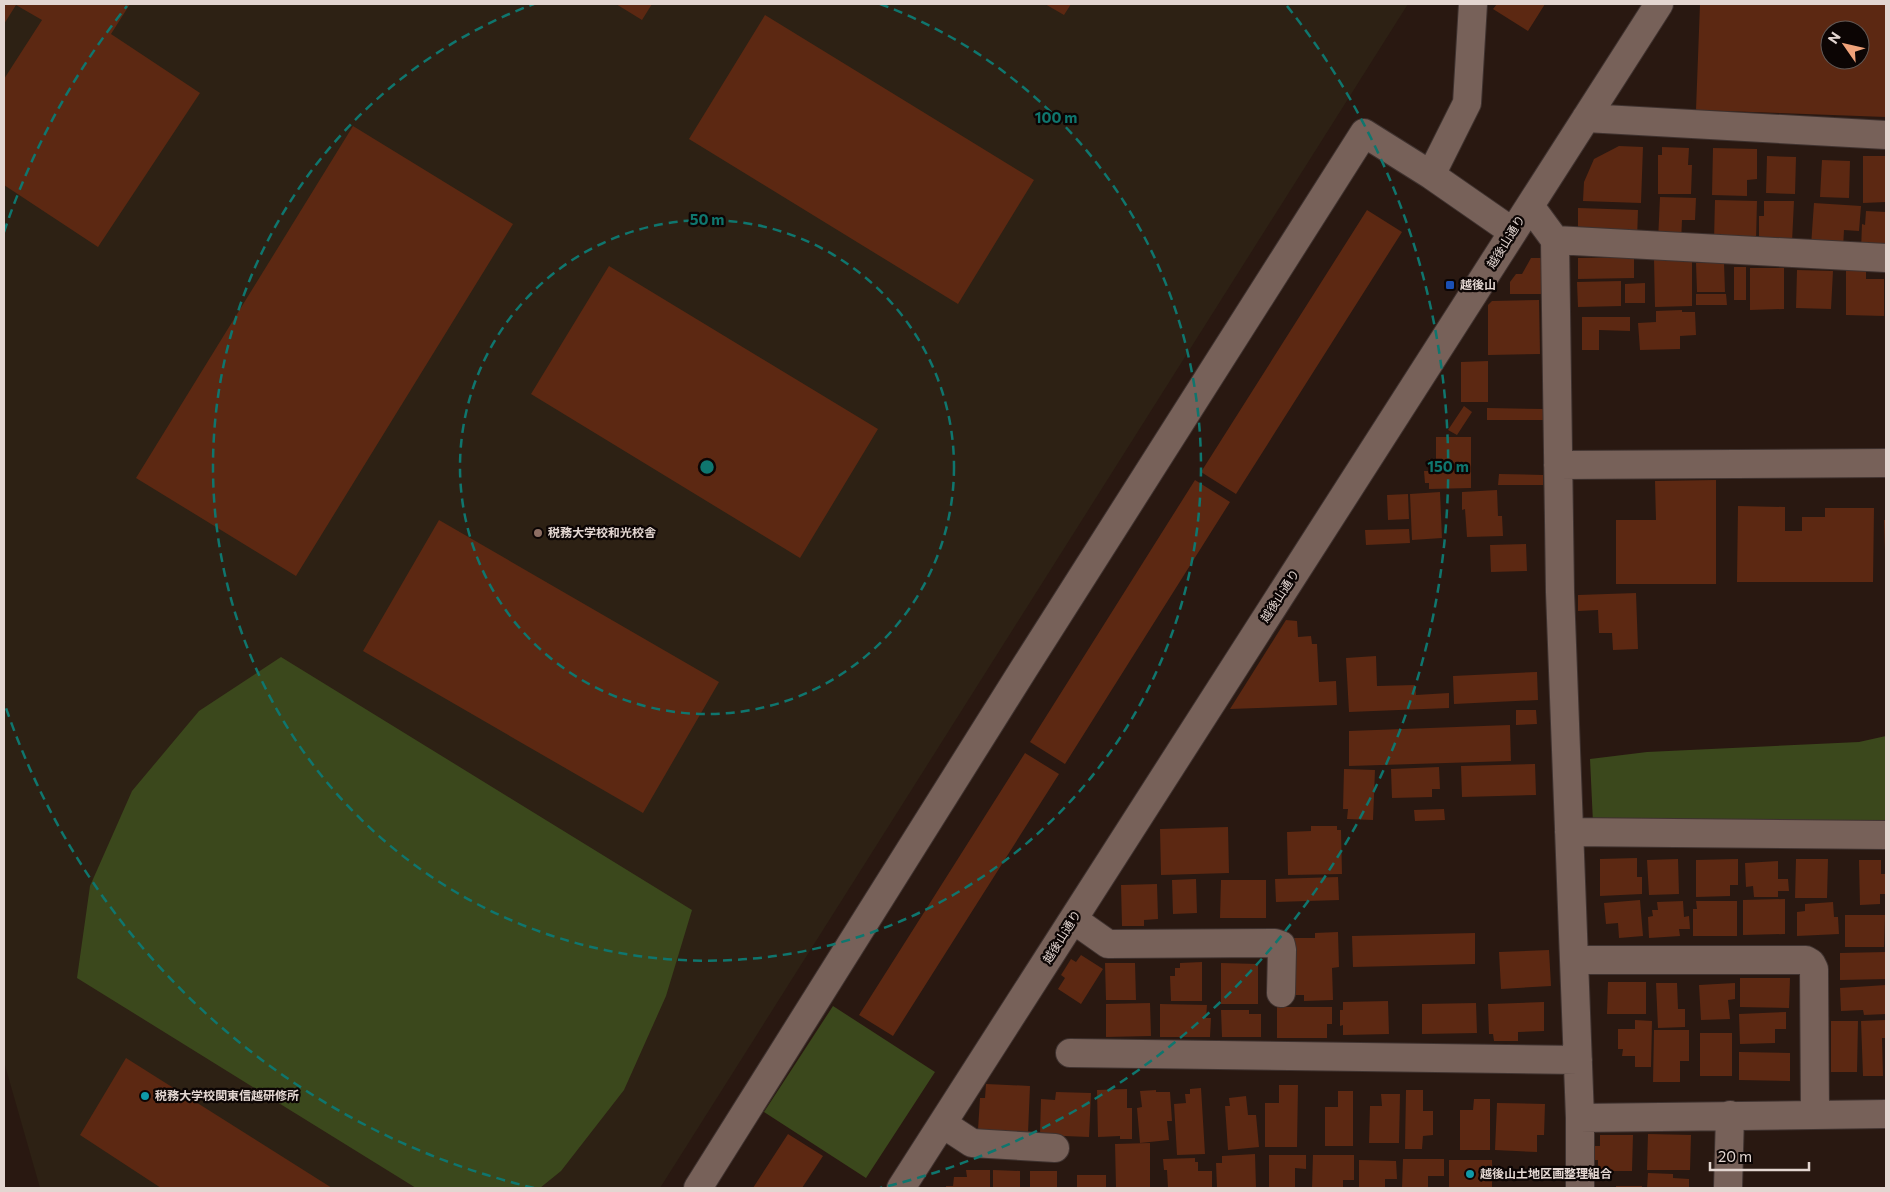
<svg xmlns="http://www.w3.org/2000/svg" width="1890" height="1192" font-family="Commissioner,'Noto Sans JP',sans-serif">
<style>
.education{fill:#2d2114}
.green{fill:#3b481c}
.building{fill:#5c2812;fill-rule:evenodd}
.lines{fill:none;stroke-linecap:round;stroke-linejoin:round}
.minor-casing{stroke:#3f322f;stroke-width:30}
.minor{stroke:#776159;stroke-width:28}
.ring{fill:none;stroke:#0f766e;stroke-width:2.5;stroke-dasharray:9 6}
.transit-dot{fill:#1a4fb4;stroke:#0c0504;stroke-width:2}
.education-dot{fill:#8d6e63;stroke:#0c0504;stroke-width:2}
.culture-dot{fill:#0f9aa8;stroke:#0c0504;stroke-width:2}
.labels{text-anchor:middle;stroke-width:4.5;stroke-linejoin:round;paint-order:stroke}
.street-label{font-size:12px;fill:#e3d6d1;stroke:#0c0504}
.poi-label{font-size:12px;font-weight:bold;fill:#e3d6d1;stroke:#0c0504;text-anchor:start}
.centre{fill:#0f766e;stroke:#0c0504;stroke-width:2.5}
.ring-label{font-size:15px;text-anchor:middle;font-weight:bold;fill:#0f766e;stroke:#0c0504;stroke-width:4.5;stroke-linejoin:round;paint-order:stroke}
</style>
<rect width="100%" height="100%" fill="#291811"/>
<path class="education" d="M4,4H1408L660,1188H40L4,1062Z"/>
<path class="green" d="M281,657L692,910L666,996L624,1090L561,1171L540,1188H416L77,978L90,886L132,791L199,711Z
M1886,736V824L1593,823L1590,759L1647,752L1859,742Z
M833,1006L935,1072L866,1178L764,1112Z"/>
<path class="building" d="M4,4H130L111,34L200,93L98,247L4,185V79L42,20L16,5L4,24Z
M616,4H652L642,20Z
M1045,4H1071L1064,15Z
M1497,4H1545L1528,31L1493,9Z
M1700,4H1886V117L1696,110ZM1830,30H1860V60H1830Z
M765,15L1034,180L958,304L689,139Z
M353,126L513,224L296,576L136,478Z
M1619,146L1643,147L1641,203L1583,201L1584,182L1594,159Z
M1662,147L1689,148L1688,165H1692L1691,194H1658V155H1662Z
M1713,148L1757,149V179L1747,180V196L1712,195Z
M1767,156L1796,157L1795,194L1766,193Z
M1863,156H1886V202L1863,203Z
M1822,160L1850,161L1849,198L1820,197Z
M1660,197L1696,198L1695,220H1682L1681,242L1658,241Z
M1715,200L1757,201L1756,241L1714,240Z
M1764,201H1794L1792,242L1759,246V216H1764Z
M1814,203L1861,206L1859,231L1844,230L1843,248L1811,246Z
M1578,208L1638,210L1637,240L1578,229Z
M1367,210L1402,232L1236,494L1201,472Z
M1866,211L1886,212V251L1861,250L1862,224L1865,225Z
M1634,257V278L1578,279V258Z
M1531,258H1544V294H1510V282L1516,274H1522Z
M1654,259H1692V306L1655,307Z
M1696,263H1724L1725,292H1697Z
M609,266L878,429L800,558L531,394Z
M1734,267H1746V300H1734Z
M1750,268H1784V309L1750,310Z
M1846,269H1866V279H1884V316L1846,315Z
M1797,270L1833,271L1831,309L1796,308Z
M1621,281V306L1578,307L1577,282Z
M1645,283V303H1625V284Z
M1696,294H1726L1727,305H1696Z
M1539,300L1540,354L1488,355V305L1492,301Z
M1682,310V312H1695L1696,335L1680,336V349L1640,350L1638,323L1656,322V311Z
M1582,317H1630V331L1599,330V350H1582Z
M1488,361V402H1461V362Z
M1464,406L1472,412L1457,435L1448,430Z
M1487,408L1545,409V420H1487Z
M1436,437H1471V488L1429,489V483H1425L1424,471H1428L1429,459H1436Z
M1499,474L1543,475V485H1498Z
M1195,480L1230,502L1065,764L1030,742Z
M1716,480V584H1616V520H1656L1655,481Z
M1497,490L1498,516H1502L1503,536L1467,537L1465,509L1462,510V492Z
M1440,492L1442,538L1412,540L1410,494Z
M1408,494L1409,519L1388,520L1387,495Z
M1738,506L1785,507V531H1802V517H1825V508H1874L1873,582H1737Z
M439,520L719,682L643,813L363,651Z
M1884,520H1886V550H1885Z
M1409,529L1410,543L1366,545L1365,530Z
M1526,544L1527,571L1491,572L1490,545Z
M1636,593L1638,649L1613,650L1612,633H1599L1598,610L1578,611V595Z
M1286,620L1297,621L1298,637L1311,636L1312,644H1317L1319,682L1336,681L1337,705L1230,709Z
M1376,656L1377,686L1415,685L1416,695L1449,693V708L1349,712L1346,658Z
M1537,672L1538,700L1454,704L1453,676Z
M1516,710H1536L1537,724L1516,725Z
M1510,725L1511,761L1349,766V731Z
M1025,753L1059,774L893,1036L859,1015Z
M1535,764L1536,795L1462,797L1461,766Z
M1439,767L1440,789H1432V797L1392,798L1391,769Z
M1344,769L1375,770L1373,820L1347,819L1348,809H1343Z
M1444,809L1445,820L1415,821L1414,810Z
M1311,826H1337V830H1341L1342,874L1288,875L1287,832L1311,831Z
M1228,827L1229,873L1161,875L1160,829Z
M1637,858V877H1642V894L1600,896V859Z
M1678,859L1679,894L1649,895L1647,860Z
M1738,859V885H1730V896L1696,897V860Z
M1796,859H1828L1827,898H1795Z
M1859,860H1881V874H1886V894H1880V904L1860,905Z
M1778,861V879H1788L1789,891H1778V897H1754L1753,886L1746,887L1745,863Z
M1338,877L1339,900L1276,902L1275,879Z
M1196,879L1197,913L1173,914L1172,880Z
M1221,880H1266V918H1220Z
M1157,884L1158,919L1144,920V926H1122L1121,885Z
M1785,899V934L1743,935V900Z
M1640,900L1643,936L1619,938L1618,923L1606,924L1604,903Z
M1683,901L1684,917L1689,916L1690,929H1679L1680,936L1649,938L1648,917L1653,916L1652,910H1658L1657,902Z
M1696,901H1737V936H1693V909H1697Z
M1833,902L1834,917H1838L1839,934L1797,936V912L1805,911V904Z
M1845,915H1885L1884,947H1845Z
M1338,932L1339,967L1332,968L1333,1000L1304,1001V995H1294L1293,938H1315V933Z
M1475,933V964L1353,967L1352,936Z
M1549,950L1551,986L1501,989L1499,952Z
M1886,952V979L1840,980V953Z
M1081,955L1103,969L1081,1004L1058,989L1065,978L1061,975L1071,959L1076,962Z
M1202,962V1001H1171L1170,976H1175V968H1180V963Z
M1105,963H1135L1136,1000H1106Z
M1221,963L1258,964V1004H1221Z
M1740,978H1790L1789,1008L1740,1007Z
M1608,982H1646V1014H1607Z
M1656,983H1677L1678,1009H1685V1027L1658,1028Z
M1735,983V999L1728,1000L1730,1019L1701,1020L1699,985Z
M1886,985V1014L1864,1015L1863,1010L1841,1011L1840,988Z
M1388,1001L1389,1034L1343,1035V1025L1340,1026V1010H1343V1002Z
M1544,1002V1031L1518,1032V1041H1494L1493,1034H1489L1488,1004Z
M1150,1003L1151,1036L1106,1037V1004Z
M1476,1003L1477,1033L1422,1034V1004Z
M1160,1004L1207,1005L1206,1018H1211L1210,1037H1160Z
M1277,1007H1332V1024H1327V1038H1277Z
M1221,1010H1249V1014H1261V1037H1222Z
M1786,1012V1029H1775V1043L1740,1044L1739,1014Z
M1635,1020L1652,1021L1651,1067H1635V1056H1622L1623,1049H1618V1029H1635Z
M1886,1020V1038H1882L1883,1076H1863L1861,1021Z
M1831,1021H1858L1857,1072H1831Z
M1654,1030H1689V1061H1680V1082H1653Z
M1700,1033H1732V1076H1700Z
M1739,1052L1790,1053V1081L1739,1080Z
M126,1058L332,1188H161L80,1135Z
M986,1084L1030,1086L1028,1133L978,1130L980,1098H985Z
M1279,1085H1298L1297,1147H1265V1103H1279Z
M1201,1088L1205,1154L1177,1155L1174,1104L1186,1103L1185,1094H1190V1089Z
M1127,1089V1108H1132V1139H1120V1136L1098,1137L1097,1090Z
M1156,1090V1092H1170L1172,1121H1167L1169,1140L1140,1143L1137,1108L1142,1107L1140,1091Z
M1406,1090H1423V1111H1433V1135L1423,1136L1422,1149H1405Z
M1338,1091H1353V1146H1325V1107H1338Z
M1056,1092L1091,1093L1089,1137L1040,1135L1041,1099L1055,1100Z
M1381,1094H1400L1399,1143H1369L1370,1106H1382Z
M1246,1096L1248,1115H1256L1259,1147L1228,1150L1225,1106H1230L1229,1098Z
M1474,1099H1490V1150H1460V1110H1473Z
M1497,1103L1545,1104L1544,1135H1537V1152L1495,1150Z
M788,1134L823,1156L802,1188H753Z
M1648,1134L1691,1135L1690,1170H1647Z
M1600,1135H1633L1632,1171H1598V1160H1595V1146H1600Z
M1150,1143V1187L1116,1188L1115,1144Z
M1255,1154L1256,1188H1217L1216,1163H1222V1156Z
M1269,1155H1306V1169L1295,1168V1188H1269Z
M1313,1155H1354V1180H1343V1188H1312Z
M1195,1158V1162H1198V1171H1212V1188H1168L1167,1170H1164L1163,1159Z
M1403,1159H1444V1176H1428V1188H1402Z
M1359,1160L1396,1161L1397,1179H1385V1188H1359Z
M1449,1160H1492V1188H1449Z
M966,1170H990V1188H946V1186H953L954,1177H967Z
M993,1170L1020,1171V1188H993Z
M1030,1171H1057V1188H1030Z
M1648,1173L1673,1174V1178L1689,1179V1188H1647Z
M1077,1175H1106V1188H1077Z
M1616,1186H1642V1188H1616Z"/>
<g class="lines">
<defs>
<path id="minor" d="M1586,118L1886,135
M1431,175L1467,103L1473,4
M1530,206L1555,240L1560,592L1580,1118V1188
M1555,240L1886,258
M1558,465L1886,463
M1569,832L1886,835
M1074,920L1108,944L1275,943L1281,945L1282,950L1281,993
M1574,960H1806L1811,963L1814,969L1815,1114
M1070,1053L1578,1060
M1580,1118L1886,1114
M943,1124L972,1143L1055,1148
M698,1188L1023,670L1364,133L1431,175L1513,232
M901,1188L1659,4
M1728,1188L1730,1115"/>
</defs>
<use href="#minor" class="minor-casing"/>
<use href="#minor" class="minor"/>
</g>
<g class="ring">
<circle cx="707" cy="467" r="247"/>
<path d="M880 4A494 494 0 1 1 534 4"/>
<path d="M534 1188A741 741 0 0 1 4 702M4 232A741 741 0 0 1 127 6M1287 6A741 741 0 0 1 880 1188"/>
</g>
<rect class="transit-dot" x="1445" y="280" width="10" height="10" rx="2.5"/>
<circle class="education-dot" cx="538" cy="533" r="5"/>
<g class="culture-dot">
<circle cx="145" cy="1096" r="5"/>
<circle cx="1470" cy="1174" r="5"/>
</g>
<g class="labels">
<g class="street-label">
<text transform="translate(1506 242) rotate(-58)" y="4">越後山通り</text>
<text transform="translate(1280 596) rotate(-57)" y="4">越後山通り</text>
<text transform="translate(1062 937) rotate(-58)" y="4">越後山通り</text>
</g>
<g class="poi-label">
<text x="1460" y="289">越後山</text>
<text x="548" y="537">税務大学校和光校舎</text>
<text x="155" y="1100">税務大学校関東信越研修所</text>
<text x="1480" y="1178">越後山土地区画整理組合</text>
</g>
</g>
<circle cx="707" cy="467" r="8" class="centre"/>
<g class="ring-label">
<text x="1056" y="123">100 m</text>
<text x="707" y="225">50 m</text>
<text x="1448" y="472">150 m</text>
</g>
<rect width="1890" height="1192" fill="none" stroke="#e3d6d1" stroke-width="10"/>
<g transform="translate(1845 45) rotate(304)"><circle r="24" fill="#0c0504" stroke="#625956"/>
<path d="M0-4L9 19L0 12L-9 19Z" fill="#f0a27a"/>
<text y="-8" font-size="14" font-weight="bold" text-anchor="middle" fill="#e3d6d1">N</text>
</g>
<path d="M1710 1162v8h99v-8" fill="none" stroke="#e3d6d1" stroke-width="2.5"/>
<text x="1718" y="1162" font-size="15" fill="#e3d6d1" stroke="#0c0504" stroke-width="4" paint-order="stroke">20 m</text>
</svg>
